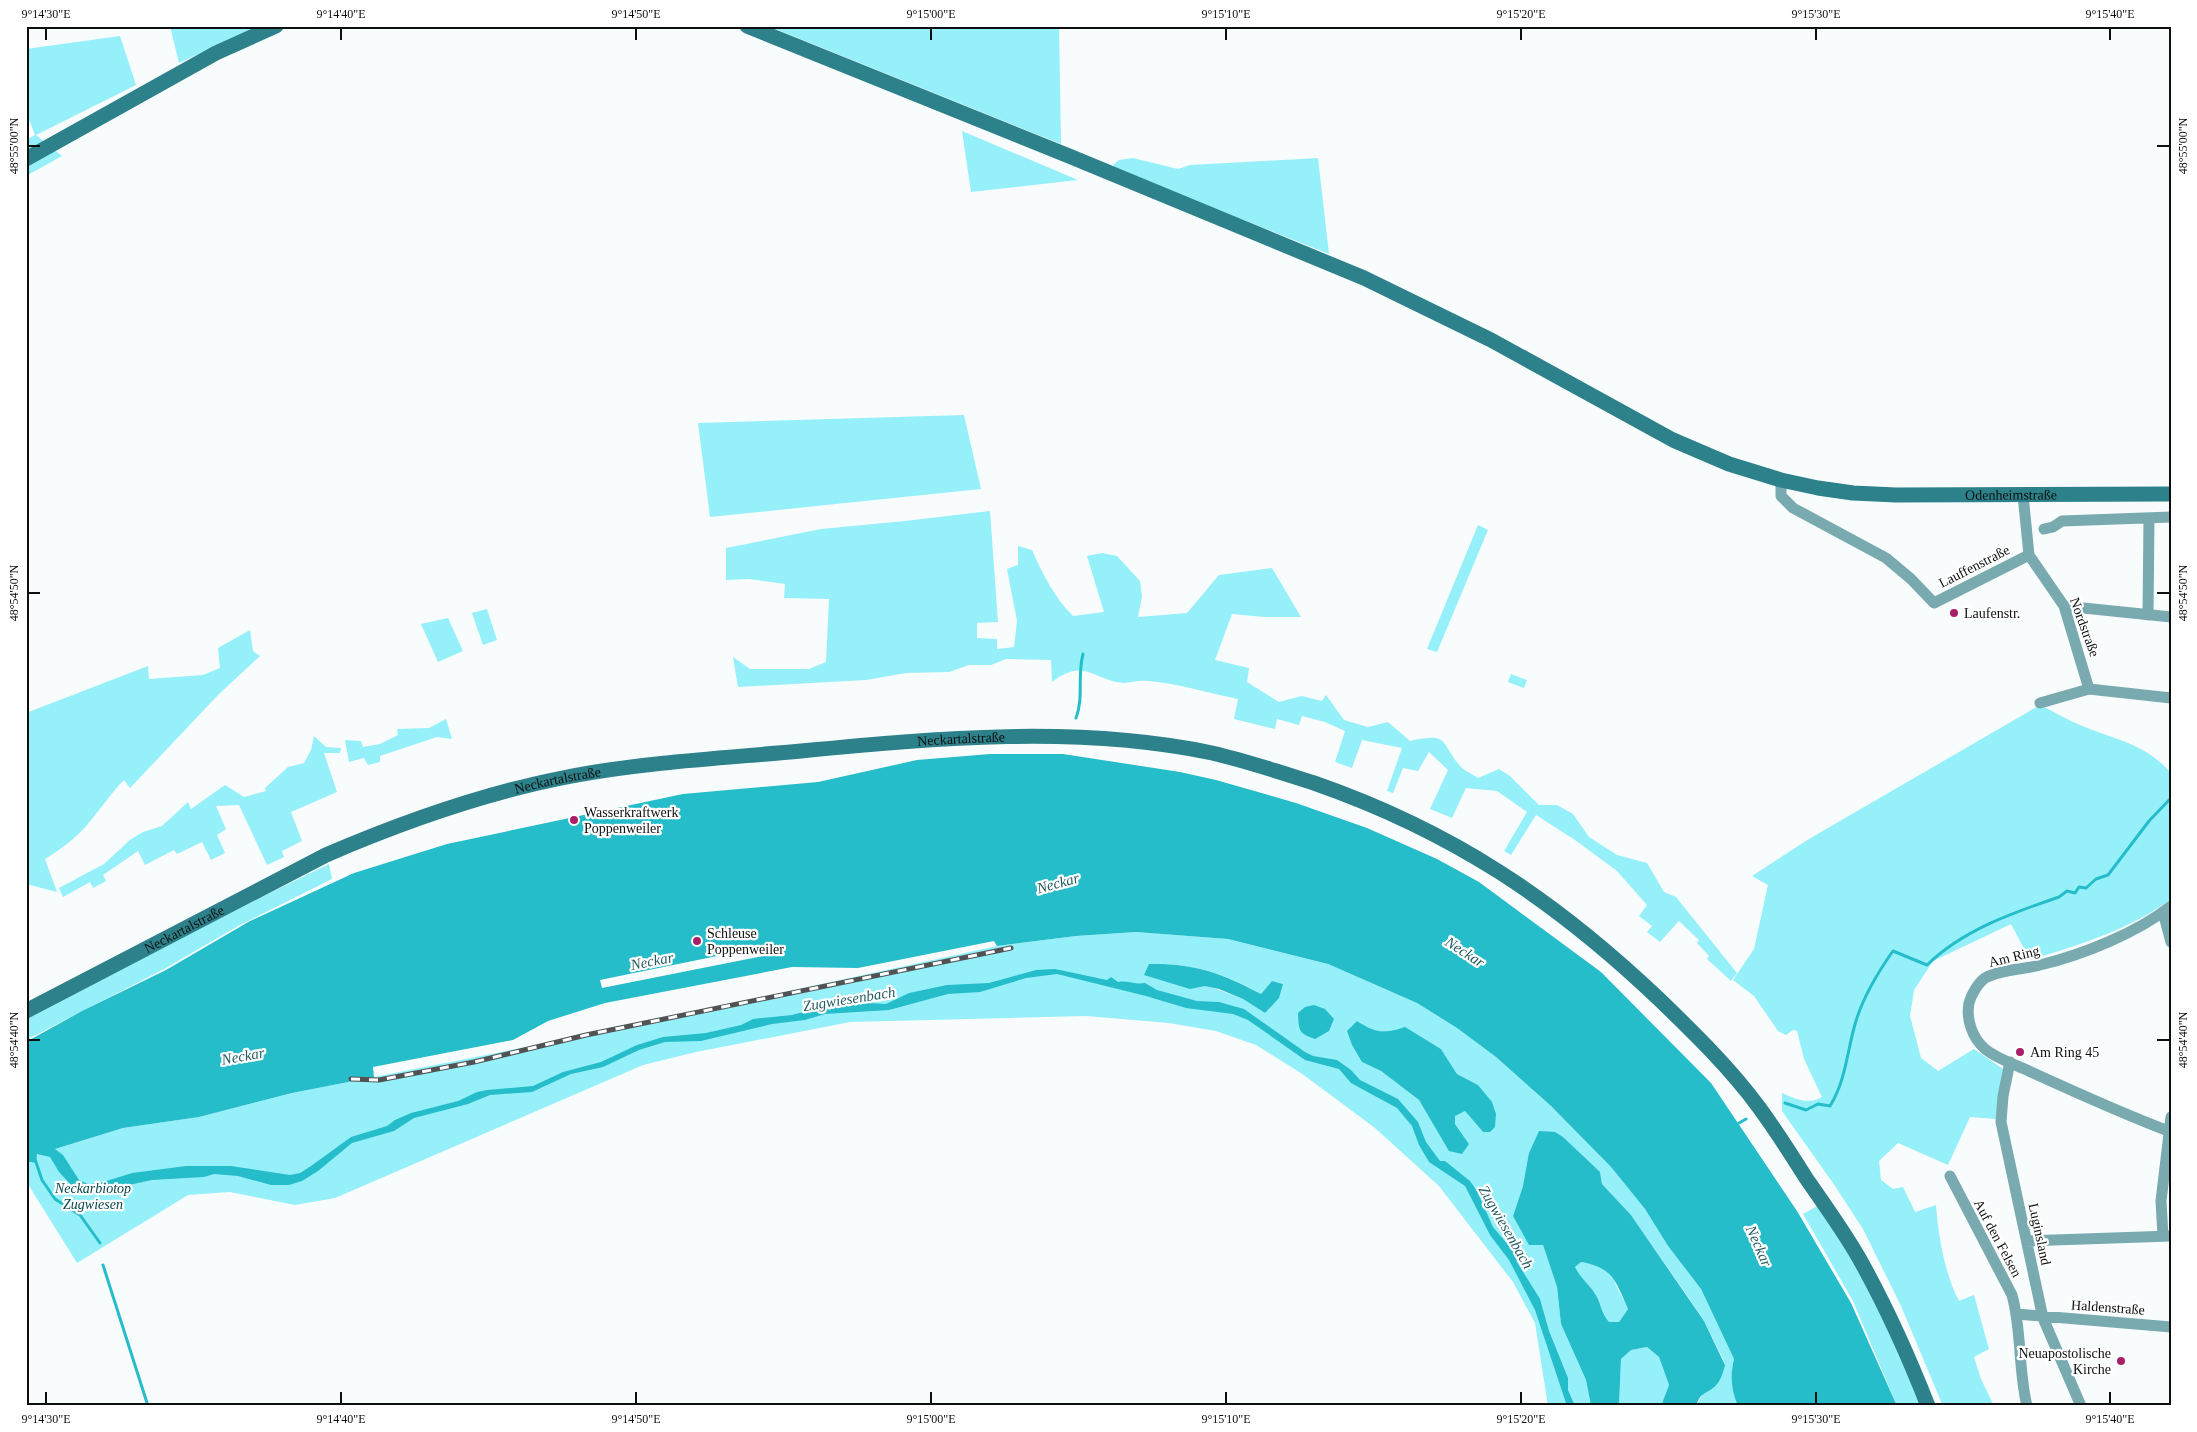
<svg xmlns="http://www.w3.org/2000/svg" width="2197" height="1432" font-family="Georgia,serif">
<style>
.green{fill:#95f0fa;fill-rule:evenodd}
.water{fill:#26bdca;fill-rule:evenodd}
.lines{fill:none;stroke-linecap:round;stroke-linejoin:round}
.stream{stroke:#26bdca;stroke-width:3}
.street{stroke:#78aaaf;stroke-width:11}
.secondary{stroke:#2d818a;stroke-width:15}
.rail-casing{stroke:#515253;stroke-width:5}
.rail{stroke:#fff;stroke-width:3;stroke-dasharray:9;stroke-linecap:butt}
.ticks{fill:none;stroke:#0e0f0f;stroke-width:2}
.poi-dot{fill:#a82067;stroke:#fff;stroke-width:2}
.labels{text-anchor:middle;stroke-width:4.5;stroke-linejoin:round;paint-order:stroke}
.street-label{font-size:14px;fill:#0e0f0f;stroke:#fff}
.poi-label{font-size:14px;fill:#0e0f0f;stroke:#fff;text-anchor:start}
.park-label{font-size:14px;font-style:italic;fill:#07474d;stroke:#fff}
.water-label{font-size:15px;font-style:italic;fill:#245c62;stroke:#fff}
.neatline{fill:none;stroke:#0e0f0f;stroke-width:2}
.ticks-label{font-size:12px;text-anchor:middle;fill:#0e0f0f}
</style>
<rect width="100%" height="100%" fill="#f8fcfd"/>
<path class="green" d="M170,26H260L179,63Z
M768,26H1059L1061,144Z
M120,36L136,85L36,135L62,156L26,176V140L35,135L26,112V49Z
M962,131L1078,180L971,192Z
M1133,158L1178,169L1190,165L1318,158L1329,254L1115,169L1113,165L1119,160Z
M964,415L981,489L710,517L698,423Z
M990,511L998,622L977,623V638L997,639V649L1014,647L1017,621L1007,569L1018,565V546L1032,550C1043,575 1054,597 1073,616L1104,612L1087,556L1102,553L1117,556L1140,581L1142,597L1138,617L1187,613L1219,575L1272,568L1301,617H1264L1232,614L1215,660L1249,668L1247,682L1279,702L1302,696L1322,701L1326,695L1344,720L1368,727L1388,722L1410,741C1451,732 1439,742 1461,767C1465,771 1472,774 1478,778L1499,769L1510,776L1539,805H1557L1573,814L1589,837L1617,855L1647,863L1664,892L1676,897L1737,973L1731,981L1707,959L1709,956L1697,943L1699,940L1679,921L1660,942L1647,932L1652,926L1639,916L1647,905L1617,871L1575,840L1536,815L1511,855L1504,851L1527,812L1497,791L1466,788L1452,818L1430,809L1448,770L1429,752L1418,771L1403,768L1393,793L1387,791L1402,748L1362,740L1352,768L1335,762L1345,731L1325,722L1302,716L1299,725L1277,719L1275,729L1234,719L1238,699C1208,693 1177,683 1147,681C1139,680 1131,683 1124,683C1092,680 1085,657 1052,682L1051,660L1006,659L991,665H969L949,672L906,673L866,680L738,687L733,657L750,669H809L826,662L829,599L784,598L785,584L749,579L726,580V548L821,529L905,521Z
M1478,525L1488,530L1437,652L1427,649Z
M487,609L497,640L483,645L472,613Z
M448,618L463,651L438,662L421,624Z
M250,630L253,651L260,656L219,694L130,788L124,780C110,794 100,810 87,825C75,839 61,849 45,859L57,892L26,884V713L148,666L149,679L203,675L220,668L218,648Z
M1511,674L1527,680L1524,688L1508,682Z
M2040,705C2056,713 2073,723 2090,729C2123,742 2146,745 2171,773V899C2129,930 2079,945 2030,960L2011,924L1933,961L1914,990L1910,1016L1921,1058L1938,1071L1974,1049L2006,1071L1996,1119L1970,1117L1948,1165L1898,1143L1879,1161L1881,1180L1893,1189L1903,1187L1915,1212L1936,1205C1938,1235 1945,1275 1959,1301L1974,1295L1989,1349L1974,1357L1981,1379L1994,1406H1943L1901,1306L1863,1229L1833,1183L1782,1111V1093C1796,1099 1808,1105 1822,1097L1804,1059L1797,1031L1793,1030L1786,1035L1778,1031L1754,996L1733,980L1754,949L1768,885L1752,876L1809,839Z
M446,719L452,739L437,737L380,756V762L368,765L364,758L349,762L345,740L361,741L363,747L380,744L398,735L397,729L429,728Z
M314,736L326,747L341,748L340,753H324L337,792L291,812L302,841L282,851L284,857L267,865L239,805L216,806L226,829L217,835L225,853L211,860L202,842L177,854L174,850L145,865L138,851L103,875L106,881L93,888L90,882L63,897L59,888L104,864L130,840L143,832L162,826L188,802L191,809L225,785L244,797L266,791L265,788L288,767L304,763L311,750Z
M329,864L332,879L238,926L166,968L26,1040V1018L221,917Z
M1136,932L1228,939L1328,964L1417,1003L1457,1028L1496,1057L1551,1106L1611,1167L1645,1209L1668,1246L1701,1289L1734,1359C1730,1376 1732,1390 1738,1406H1696L1704,1392L1713,1388L1725,1365L1723,1359L1704,1321L1684,1291L1631,1215L1602,1184L1600,1172L1523,1186L1513,1216L1543,1245L1557,1287L1561,1324L1586,1380L1591,1406H1548L1535,1323L1513,1282L1439,1186L1375,1128L1301,1073L1256,1045L1216,1031L1169,1023L1086,1016L890,1021L850,1022L696,1052L643,1065L335,1198L295,1205L230,1192L188,1195L77,1263L26,1181V1158L123,1128L199,1117L292,1093L577,1037L997,946L1076,936ZM1150,964C1192,963 1224,973 1261,994L1272,981L1283,984L1265,1013L1243,999ZM1357,1021C1376,1033 1383,1034 1405,1028L1441,1049L1457,1074L1478,1085L1483,1132L1465,1111L1454,1116L1455,1124L1469,1144L1442,1138L1419,1100L1381,1071L1362,1062Z
M1819,1205L1870,1290L1907,1368L1922,1406H1897L1853,1301L1803,1214Z
M1581,1262L1600,1265L1613,1279L1628,1309L1619,1322H1609C1601,1311 1602,1307 1597,1297C1591,1285 1581,1281 1575,1267Z
M1647,1347L1659,1357L1669,1385L1661,1406H1619L1621,1359L1631,1350Z"/>
<path class="water" d="M990,754H1063L1180,772L1216,780L1296,803L1367,828L1437,859L1479,882L1601,972L1711,1083L1797,1211L1851,1303L1897,1406H1738C1731,1390 1730,1376 1734,1359L1701,1289L1668,1246L1645,1209L1611,1167L1551,1106L1496,1057L1457,1028L1417,1003L1328,964L1228,939L1136,932L1076,936L997,946L994,941L858,968L792,967L605,1003L548,1021L513,1040L373,1067L374,1077L292,1093L199,1117L123,1128L55,1149L63,1155L79,1180L88,1184L100,1183L132,1173L186,1166H231L290,1175L300,1173L311,1166L351,1137L387,1126L395,1120L411,1113L458,1101L477,1092L487,1090L533,1086L563,1072L601,1062L637,1045L663,1037L706,1033L741,1025L753,1019L792,1015L818,1008L869,1003L886,1004L909,993L947,985L989,983L1036,970L1055,969L1107,980L1111,977L1118,982C1128,980 1135,985 1145,983L1157,990L1197,1001L1219,1002L1244,1009L1305,1052L1313,1056L1337,1060L1351,1070L1360,1080L1398,1099L1418,1122L1426,1142L1440,1161H1445L1470,1181L1477,1191L1493,1227L1515,1253L1517,1262L1540,1299L1549,1331L1568,1378V1390L1575,1406H1567L1535,1310L1509,1260L1490,1235L1465,1186L1429,1162L1419,1145L1412,1126L1397,1108L1351,1083L1339,1069L1305,1060L1248,1020L1233,1014L1186,1008L1146,996L1057,974L1026,978L980,992L948,994L889,1010L825,1014L805,1020L772,1024L701,1041L665,1042L639,1050L603,1067L571,1074L532,1092L490,1095L468,1104L414,1118L394,1131L352,1143L318,1171L302,1181L289,1185H271L238,1176L214,1174L204,1177L152,1180L115,1188L99,1194H89L74,1188L59,1172L50,1157L37,1154L36,1163L26,1161V1042L82,1011L166,970L250,921L354,873L447,844L683,794L818,782L917,760ZM761,947L763,956L602,988L600,980Z
M1149,964C1194,963 1222,973 1261,994L1272,981L1283,984L1279,998L1265,1013L1243,999L1219,989L1205,986L1190,989L1144,975Z
M1314,1005L1325,1009L1334,1019L1329,1031L1315,1039C1298,1033 1299,1031 1298,1013L1305,1007Z
M1357,1021C1376,1033 1383,1034 1405,1027L1441,1049L1457,1074L1478,1085L1492,1102L1496,1114L1495,1127L1490,1132H1483L1465,1111L1455,1116V1124L1469,1144L1462,1154L1449,1151L1419,1100L1381,1071L1362,1062L1352,1045L1347,1031Z
M1539,1131L1555,1132L1563,1137L1600,1172L1602,1184L1631,1215L1704,1321L1725,1365C1723,1373 1720,1383 1713,1388C1704,1395 1701,1392 1696,1406H1661L1669,1385L1659,1357L1647,1347L1631,1350L1621,1359L1619,1406H1591L1586,1380L1561,1324L1557,1287L1543,1245H1529L1513,1216L1523,1186L1529,1153ZM1581,1262C1613,1267 1616,1282 1628,1309L1619,1322H1609C1601,1312 1602,1307 1597,1297C1591,1285 1582,1281 1575,1267Z"/>
<g class="lines">
<path class="stream" d="M1076,718C1084,697 1077,676 1083,654
M1785,1103L1806,1110L1818,1104L1830,1106C1845,1082 1847,1054 1854,1028C1861,1000 1876,975 1893,951L1927,965C1963,930 2012,913 2059,897L2067,891L2075,893L2079,887L2086,888L2096,879L2108,875L2149,821L2171,798
M1739,1123L1746,1119
M35,1159L42,1180L55,1199L80,1215L100,1243
M103,1265L148,1406"/>
<path class="street" d="M1781,480V496L1793,508L1886,558L1911,579L1934,603L2029,555
M2023,495L2029,555L2064,606L2089,689
M2044,529L2053,527L2062,521L2171,517
M2064,606L2171,617
M2148,615L2149,518
M2040,703L2089,689L2171,698
M2171,906C2137,933 2082,955 2040,965C2022,970 2001,969 1985,978C1978,983 1971,995 1969,1003C1966,1019 1972,1037 1984,1048C1996,1059 2017,1065 2031,1072C2077,1093 2123,1114 2171,1132
M2163,912L2171,942
M2010,1062L2003,1096L2001,1122L2043,1318L2081,1406
M1950,1176L2012,1295C2022,1331 2018,1369 2027,1406
M2163,1236L2161,1201L2171,1117
M2027,1241L2171,1236
M2017,1314L2171,1327"/>
<g class="secondary">
<path id="s1" d="M747,26L1069,156L1364,278L1491,340L1673,440L1729,464L1781,480L1818,488L1853,493L1896,495L2171,494"/>
<path d="M26,159L216,53L276,26"/>
<path id="s2" d="M26,1011L326,855C405,821 487,792 572,776C647,762 725,758 801,751C938,738 1077,725 1212,753C1247,761 1280,772 1314,783C1452,831 1555,900 1660,1000C1694,1033 1730,1068 1758,1106C1775,1129 1791,1154 1806,1178C1824,1204 1843,1230 1859,1258C1886,1306 1908,1355 1928,1406"/>
</g>
<defs>
<path id="rail" d="M351,1079L379,1080L474,1062L586,1035L1011,948"/>
</defs>
<use href="#rail" class="rail-casing"/>
<use href="#rail" class="rail"/>
</g>
<path class="ticks" d="M46,28V40M341,28V40M636,28V40M931,28V40M1226,28V40M1521,28V40M1816,28V40M2110,28V40M28,146H40M2157,146H2170M28,593H40M2157,593H2170M28,1040H40M2157,1040H2170M46,1392V1404M341,1392V1404M636,1392V1404M931,1392V1404M1226,1392V1404M1521,1392V1404M1816,1392V1404M2110,1392V1404"/>
<g class="poi-dot">
<circle cx="1954" cy="613" r="5"/>
<circle cx="574" cy="820" r="5"/>
<circle cx="697" cy="941" r="5"/>
<circle cx="2020" cy="1052" r="5"/>
<circle cx="2121" cy="1361" r="5"/>
</g>
<g class="labels">
<g class="street-label">
<text dy="5" stroke="none"><textPath href="#s1" startOffset="1362">Odenheimstraße</textPath></text>
<text transform="translate(1974 566) rotate(-27)" y="5">Lauffenstraße</text>
<text transform="translate(2085 627) rotate(70)" y="5">Nordstraße</text>
<text dy="5" stroke="none"><textPath href="#s2" startOffset="988">Neckartalstraße</textPath></text>
<text dy="5" stroke="none"><textPath href="#s2" startOffset="582">Neckartalstraße</textPath></text>
<text dy="5" stroke="none"><textPath href="#s2" startOffset="178">Neckartalstraße</textPath></text>
<text transform="translate(2014 956) rotate(-14)" y="5">Am Ring</text>
<text transform="translate(2040 1234) rotate(78)" y="5">Luginsland</text>
<text transform="translate(1998 1238) rotate(62)" y="5">Auf den Felsen</text>
<text transform="translate(2108 1307) rotate(4)" y="5">Haldenstraße</text>
</g>
<g class="poi-label">
<text x="1964" y="618">Laufenstr.</text>
<text x="584" y="817">Wasserkraftwerk<tspan x="584" dy="16">Poppenweiler</tspan></text>
<text x="707" y="938">Schleuse<tspan x="707" dy="16">Poppenweiler</tspan></text>
<text x="2030" y="1057">Am Ring 45</text>
<text x="2111" y="1358" text-anchor="end">Neuapostolische<tspan x="2111" dy="16">Kirche</tspan></text>
</g>
<g class="park-label">
<text x="93" y="1193">Neckarbiotop<tspan x="93" dy="16">Zugwiesen</tspan></text>
</g>
<g class="water-label">
<text transform="translate(1058 883) rotate(-15)" y="5">Neckar</text>
<text transform="translate(1465 952) rotate(33)" y="5">Neckar</text>
<text transform="translate(652 961) rotate(-11)" y="5">Neckar</text>
<text transform="translate(849 999) rotate(-9)" y="5">Zugwiesenbach</text>
<text transform="translate(243 1056) rotate(-10)" y="5">Neckar</text>
<text transform="translate(1506 1227) rotate(60)" y="5">Zugwiesenbach</text>
<text transform="translate(1759 1246) rotate(66)" y="5">Neckar</text>
</g>
</g>
<rect width="2197" height="1432" fill="none" stroke="#ffffff" stroke-width="55"/>
<rect x="28" y="28" width="2142" height="1376" class="neatline"/>
<g class="ticks-label">
<text x="46" y="18">9°14'30"E</text>
<text x="341" y="18">9°14'40"E</text>
<text x="636" y="18">9°14'50"E</text>
<text x="931" y="18">9°15'00"E</text>
<text x="1226" y="18">9°15'10"E</text>
<text x="1521" y="18">9°15'20"E</text>
<text x="1816" y="18">9°15'30"E</text>
<text x="2110" y="18">9°15'40"E</text>
<text transform="translate(14 146) rotate(-90)" y="4">48°55'00"N</text>
<text transform="translate(2183 146) rotate(-90)" y="4">48°55'00"N</text>
<text transform="translate(14 593) rotate(-90)" y="4">48°54'50"N</text>
<text transform="translate(2183 593) rotate(-90)" y="4">48°54'50"N</text>
<text transform="translate(14 1040) rotate(-90)" y="4">48°54'40"N</text>
<text transform="translate(2183 1040) rotate(-90)" y="4">48°54'40"N</text>
<text x="46" y="1423">9°14'30"E</text>
<text x="341" y="1423">9°14'40"E</text>
<text x="636" y="1423">9°14'50"E</text>
<text x="931" y="1423">9°15'00"E</text>
<text x="1226" y="1423">9°15'10"E</text>
<text x="1521" y="1423">9°15'20"E</text>
<text x="1816" y="1423">9°15'30"E</text>
<text x="2110" y="1423">9°15'40"E</text>
</g>
</svg>
